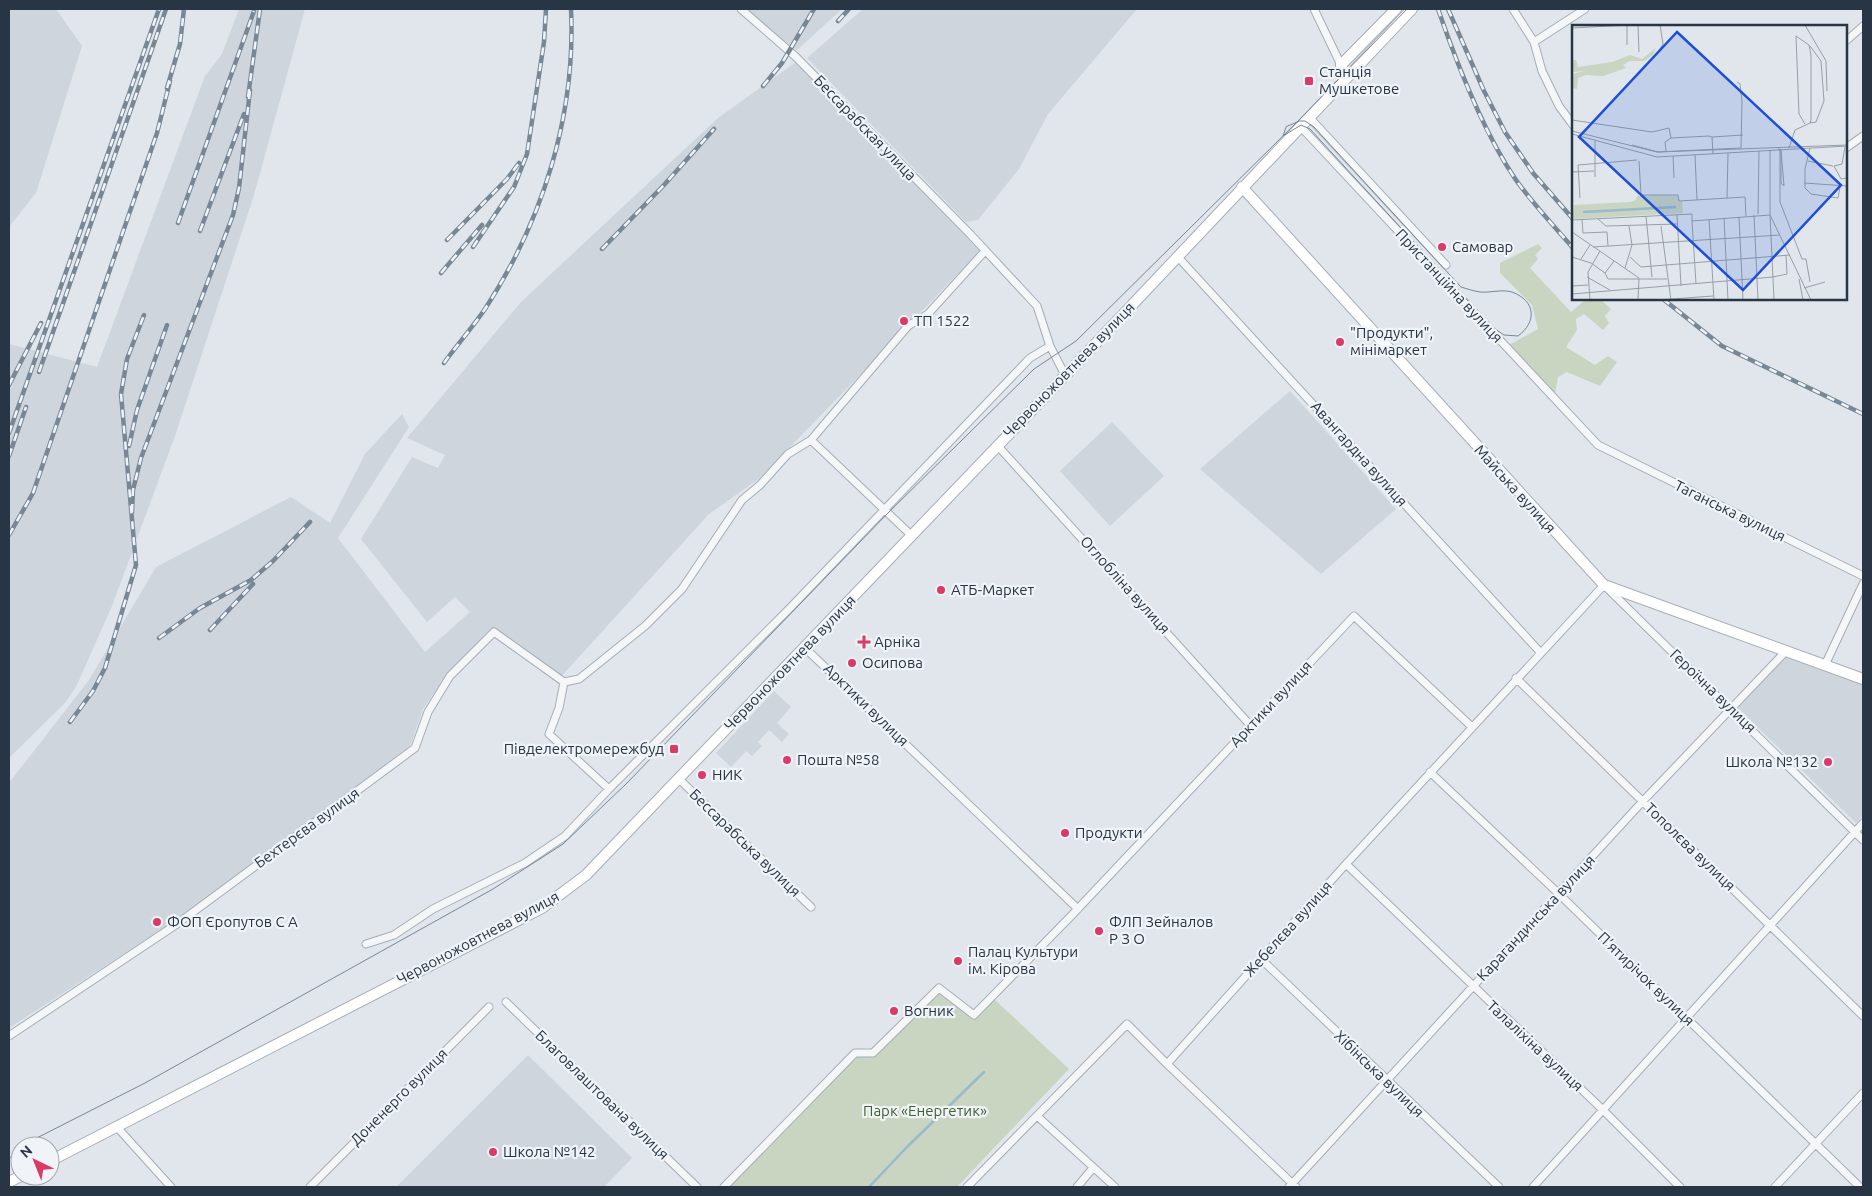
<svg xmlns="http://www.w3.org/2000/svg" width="1872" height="1196" font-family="Ubuntu,sans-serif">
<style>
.built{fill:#ced5dd}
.green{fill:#c9d5c1}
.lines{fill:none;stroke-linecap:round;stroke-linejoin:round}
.stream{stroke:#98b9ce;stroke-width:2.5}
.street-casing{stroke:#a5adb6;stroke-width:9}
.secondary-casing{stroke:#a5adb6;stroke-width:12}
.street{stroke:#f4f6f8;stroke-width:7}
.secondary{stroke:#fff;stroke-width:10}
.tram{stroke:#788796;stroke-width:1}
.rail-casing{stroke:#788796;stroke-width:4.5}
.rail{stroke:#f0f4f8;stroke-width:2.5;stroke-dasharray:8;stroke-linecap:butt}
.poi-dot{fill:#db3a67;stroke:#f0f4f8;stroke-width:2}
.labels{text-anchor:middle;stroke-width:4.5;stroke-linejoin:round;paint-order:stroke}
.poi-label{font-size:15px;fill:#273544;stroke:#f0f4f8;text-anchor:start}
.street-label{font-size:15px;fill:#273544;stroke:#f0f4f8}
.park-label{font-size:15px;fill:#426133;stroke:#f0f4f8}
.inset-river{fill:none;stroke:#98b9ce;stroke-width:2.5}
.inset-road{fill:none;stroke:#969fa8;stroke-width:1}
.view{fill:#1d4ed8;fill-opacity:0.15;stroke:#1d4ed8;stroke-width:2.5}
.inset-edge{fill:none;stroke:#273544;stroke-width:2.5}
</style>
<rect width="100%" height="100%" fill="#e0e6eb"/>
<path class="built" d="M9,9H56L82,46L36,193L9,227Z
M239,9H305L254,195L175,436L112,606L76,687L64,704L9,758V344L97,367L205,76L222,54Z
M743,9H842L797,50Z
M863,9H1137L1048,114L1019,169L978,220L966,222L807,58Z
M796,62L980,251L760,478L709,514L558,680L489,630L447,674L423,709L410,746L182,916L9,1028V783L89,680L156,567L291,497L330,523L365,454L402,414L409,427L338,538L425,652L470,612L455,597L427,622L361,539L412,457L438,468L445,455L407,438L521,302L718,118Z
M1290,391L1396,509L1321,574L1200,469Z
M1112,422L1164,476L1110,526L1060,471Z
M1786,656L1863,685V815L1856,823L1738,708Z
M774,691L791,707L777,723L789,734L782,742L769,730L758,742L762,746L752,756L746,751L731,767L716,753Z
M528,1055L632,1158L604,1187H396Z"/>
<path class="green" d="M1538,244L1542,248L1535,255L1538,259L1530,268L1571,312L1586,299H1600L1611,309L1605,316L1609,323L1603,330L1584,314L1576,319L1577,330L1566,347L1595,365L1608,356L1617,362L1600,386L1567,372L1558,377L1555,394L1509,355V345L1538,329L1532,305L1500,273V263Z
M939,991L974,1018L993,998L1069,1069L957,1187H729L856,1055H873Z"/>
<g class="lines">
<path class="stream" d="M869,1187L907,1147L984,1072"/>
<defs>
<path id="street" d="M741,9L796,57L971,235L1037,306L1050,346L1065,375
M1314,9L1341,65
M1513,9L1534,42L1542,71L1559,106L1573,125
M1846,41L1863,26
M1534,42L1585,9
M1309,117L1446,265
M1300,126L1598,445L1863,576
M1846,148L1863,136
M1177,256L1540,652
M811,440L908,326L928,314L985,251
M997,445L1251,726
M805,648L1078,909
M1825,665L1863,584
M1516,678L1863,1016
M1430,772L1558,893L1860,1187
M679,779L811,907
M609,789L549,734L559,708L564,682L579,679L645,626L682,589L742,500L760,485L788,454L811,440L911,535
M1346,864L1603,1110L1680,1187
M366,944L394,935L433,909L525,863L565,836L609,789L790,608L1030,358L1050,346
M1261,959L1499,1187
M506,1002L697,1187
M9,1036L177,924L415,748L428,712L450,676L494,632L564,682
M1167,1064L1296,1187
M1037,1116L1115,1187
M116,1126L171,1187
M310,1187L489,1007
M724,1187L855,1053H873L939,988L974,1015L1072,915L1354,616L1472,727
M967,1187L1127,1024L1167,1064L1346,864L1604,585L1863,840
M1077,1187L1093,1168
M1289,1187L1643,801L1786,651
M1533,1187L1863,823
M1775,1187L1863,1093"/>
<path id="secondary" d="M1346,77L1341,65L1396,9
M1242,187L1604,585L1863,679
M50,1161L542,908L586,875L1081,359L1412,9
M9,1182L21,1176"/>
</defs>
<use href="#street" class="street-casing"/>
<use href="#secondary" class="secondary-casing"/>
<use href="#street" class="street"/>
<use href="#secondary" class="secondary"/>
<path class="tram" d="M1300,121H1305L1314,127L1461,287C1467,289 1474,291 1480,292C1490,293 1502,289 1512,292C1536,301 1537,322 1518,336L1504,335L1491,326L1310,129L1301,125L1283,136L1286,127Z
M21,1146L145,1083L493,889L563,844L627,783L887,514L1034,369L1076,341L1297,122L1407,9
M9,1158L20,1152"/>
<defs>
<path id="rail" d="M1438,9C1457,64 1483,132 1516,180C1533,204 1554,226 1573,248
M1448,9L1484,91L1505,132L1533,173L1573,219
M838,21L849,9
M763,86L782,63L814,9
M167,88L180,44L184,9
M248,97L260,9
M178,223L254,11
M200,231L244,114
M447,240L507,179L519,163
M473,247L514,187L527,154L544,42L546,9
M602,249L664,185L714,129
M441,273L482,225
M1663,299L1722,346L1863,414
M444,363C457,345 472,328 485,309C543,220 576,115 571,9
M39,372L166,9
M9,385L41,323
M9,433L159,9
M129,446L137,410L167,325
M9,456L26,407
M132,512L133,490L141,458L233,215L239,188L250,90
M9,535L33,493L157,133L170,81
M210,630L253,584
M159,638L200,608L251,580L273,561L310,522
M70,722L93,691L105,668L136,565L121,394L127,359L144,315"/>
</defs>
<use href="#rail" class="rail-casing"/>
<use href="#rail" class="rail"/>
</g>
<g class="poi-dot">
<rect x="1304" y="76" width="10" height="10" rx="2.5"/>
<circle cx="1442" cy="247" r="5"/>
<circle cx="904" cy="321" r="5"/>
<circle cx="1340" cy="342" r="5"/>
<circle cx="941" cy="590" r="5"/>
<path d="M861.5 634.5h5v5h5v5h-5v5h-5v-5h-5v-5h5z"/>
<circle cx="852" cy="663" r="5"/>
<rect x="669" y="744" width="10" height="10" rx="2.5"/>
<circle cx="787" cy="760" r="5"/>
<circle cx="1828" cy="762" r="5"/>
<circle cx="702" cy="775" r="5"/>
<circle cx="1065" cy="833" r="5"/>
<circle cx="157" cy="922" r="5"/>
<circle cx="1099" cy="931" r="5"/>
<circle cx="958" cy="961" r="5"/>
<circle cx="894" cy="1011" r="5"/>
<circle cx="493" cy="1152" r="5"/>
</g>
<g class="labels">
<g class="poi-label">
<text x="1319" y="77">Станція<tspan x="1319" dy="17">Мушкетове</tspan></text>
<text x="1452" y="252">Самовар</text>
<text x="914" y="326">ТП 1522</text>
<text x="1350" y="338">"Продукти",<tspan x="1350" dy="17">мінімаркет</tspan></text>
<text x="951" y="595">АТБ-Маркет</text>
<text x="874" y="647">Арніка</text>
<text x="862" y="668">Осипова</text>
<text x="664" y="754" text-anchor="end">Півделектромережбуд</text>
<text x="797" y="765">Пошта №58</text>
<text x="1818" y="767" text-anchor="end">Школа №132</text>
<text x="712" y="780">НИК</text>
<text x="1075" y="838">Продукти</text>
<text x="167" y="927">ФОП Єропутов С А</text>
<text x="1109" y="927">ФЛП Зейналов<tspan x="1109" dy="17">Р З О</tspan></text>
<text x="968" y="957">Палац Культури<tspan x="968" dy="17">ім. Кірова</tspan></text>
<text x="904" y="1016">Вогник</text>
<text x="503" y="1157">Школа №142</text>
</g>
<g class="street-label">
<text transform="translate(865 128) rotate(46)" y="5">Бессарабская улица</text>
<text transform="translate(1449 286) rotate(47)" y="5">Пристанційна вулиця</text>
<text transform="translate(1069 370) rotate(-46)" y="5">Червоножовтнева вулиця</text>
<text transform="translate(1359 454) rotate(48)" y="5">Авангардна вулиця</text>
<text transform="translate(1515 489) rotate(48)" y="5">Майська вулиця</text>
<text transform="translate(1730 511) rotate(26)" y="5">Таганська вулиця</text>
<text transform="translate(1125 585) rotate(48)" y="5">Оглобліна вулиця</text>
<text transform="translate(790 663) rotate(-46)" y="5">Червоножовтнева вулиця</text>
<text transform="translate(1713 691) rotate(44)" y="5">Героїчна вулиця</text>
<text transform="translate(1271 704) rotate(-47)" y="5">Арктики вулиця</text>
<text transform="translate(866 705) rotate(44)" y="5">Арктики вулиця</text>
<text transform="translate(307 828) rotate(-36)" y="5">Бехтерєва вулиця</text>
<text transform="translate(745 843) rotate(44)" y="5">Бессарабська вулиця</text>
<text transform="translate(1690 847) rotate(44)" y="5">Тополєва вулиця</text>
<text transform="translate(1536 918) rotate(-47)" y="5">Карагандинська вулиця</text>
<text transform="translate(1288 929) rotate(-48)" y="5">Жебелєва вулиця</text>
<text transform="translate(478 938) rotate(-28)" y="5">Червоножовтнева вулиця</text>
<text transform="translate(1646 979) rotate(44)" y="5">П’ятирічок вулиця</text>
<text transform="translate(1535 1046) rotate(43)" y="5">Талаліхіна вулиця</text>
<text transform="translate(1379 1074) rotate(44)" y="5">Хібінська вулиця</text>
<text transform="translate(602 1095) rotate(44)" y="5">Благовлаштована вулиця</text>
<text transform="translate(399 1097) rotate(-45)" y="5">Доненерго вулиця</text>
</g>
<g class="park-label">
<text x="925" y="1116">Парк «Енергетик»</text>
</g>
</g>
<g transform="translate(1572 25)">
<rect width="275" height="275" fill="#e0e6eb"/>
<path d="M84,23L81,30L72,36H58L51,40L54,43L31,51L14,50L6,53L5,64L0,63V49L13,46L0,47V35H4L6,42L40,37L58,30L70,34ZM94,170L106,171L107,176H110L111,188L0,194L2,180L58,177L64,175L65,171Z" fill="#c9d5c1"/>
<path class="inset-river" d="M11,187L104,182"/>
<path class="inset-road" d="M55,0V20M66,0L67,27M88,0L91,19L88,24M233,0L254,36L255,66M0,3L57,0M238,21L249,36L252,76L244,97L238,98M165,57L168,59L170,77L169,123M0,95L80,107L97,103L99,113M0,106L85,127L275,120M0,109L85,132L275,121M140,112L171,110M60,120L86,127L169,123M273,122L270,139L262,141L269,154L275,153M217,123L223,105L238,98L239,95V30L237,20L224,11L227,89L233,99M238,123L233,144V163L239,169L266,173L268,162M206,124H207L209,125L212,161L209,158V126ZM198,125V190L239,275M208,125V177L230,234H234L238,257M94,126L93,117L99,113L137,111L140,112L141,129M123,130L125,175M101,131L102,153M67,136L69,170H106L107,176L173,172L174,191M236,136L261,141M0,147L22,146M23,152V116M232,158L275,161M8,173L6,140L65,135M155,173L156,128M186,189L187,126M105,190L109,261M182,190L186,275M74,191L80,252M167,192L171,275M152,193L156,275M10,194L11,208L35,207L36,221M26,194L34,201L105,199M137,194L142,275M0,195L120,189V196L198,190L202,275M120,196L124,259M89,201L99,275M0,207L67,253L66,275M21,222L208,210M0,232L19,238L33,248M58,232L69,242L218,230M9,234L18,220M42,236L33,248L36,254H95M53,243L60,220L57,201M15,252L38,265M227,254L231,275M0,261L16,260M232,263L253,257M0,269L201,252L215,249L214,230M18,275L16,247L28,226M86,275L141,271"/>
<path class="view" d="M105,7L269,160L171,265L7,112Z"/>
<rect width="275" height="275" class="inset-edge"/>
</g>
<rect width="1872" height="1196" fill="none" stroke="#273544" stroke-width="20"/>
<g transform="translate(35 1161) rotate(317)"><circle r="24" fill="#f0f4f8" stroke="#a0a8b0"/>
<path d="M0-4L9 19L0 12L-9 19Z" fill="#db3a67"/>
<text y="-8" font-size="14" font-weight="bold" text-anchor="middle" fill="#273544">N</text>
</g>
</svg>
